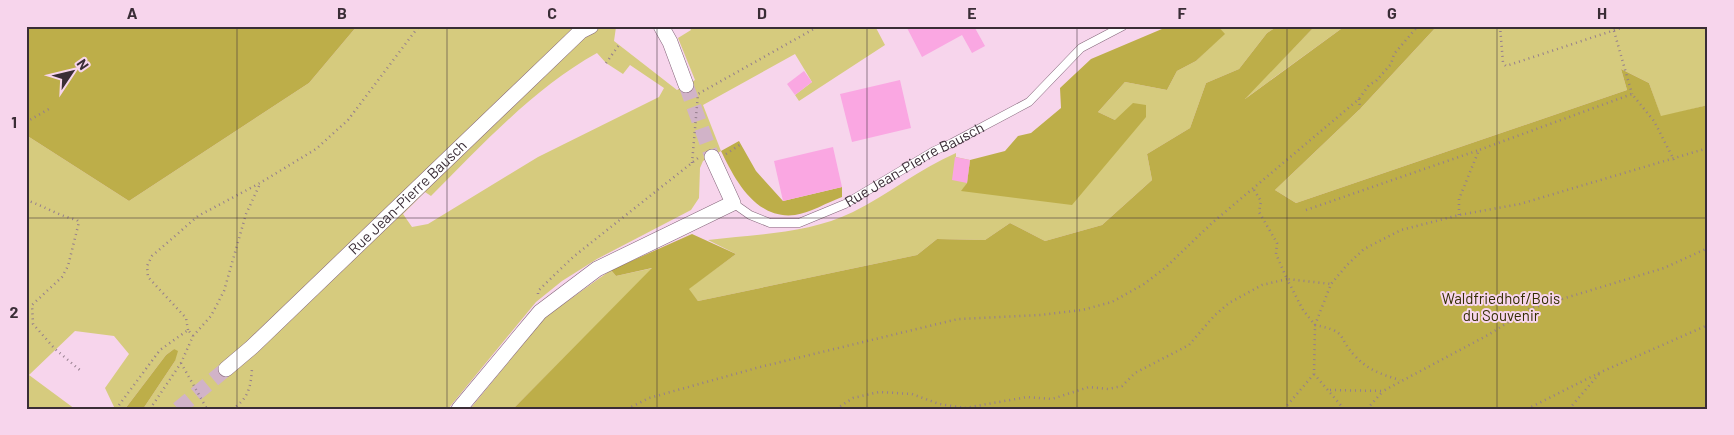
<svg xmlns="http://www.w3.org/2000/svg" width="1734" height="435" font-family="Barlow,sans-serif">
<style>
.green{fill:#d6cb7e;fill-rule:evenodd}
.forest{fill:#bdae49}
.building{fill:#faa7e2}
.lines{fill:none;stroke-linecap:round;stroke-linejoin:round}
.minor-tunnel{stroke:#d1b3c8;stroke-width:15;stroke-dasharray:15 8;stroke-linecap:butt}
.service-casing{stroke:#84667a;stroke-width:9}
.minor-casing{stroke:#84667a;stroke-width:16}
.path{stroke:#957e8d;stroke-width:2.5;stroke-dasharray:1 4;stroke-linecap:butt}
.service{stroke:#fff;stroke-width:8}
.minor{stroke:#fff;stroke-width:15}
.grid{fill:none;stroke:#3a2d36;stroke-width:1;stroke-opacity:0.55}
.labels{text-anchor:middle;stroke-width:4;stroke-linejoin:round;paint-order:stroke}
.street-label{font-size:15px;fill:#3a2d36;stroke:#f7d5ec}
.park-label{font-size:15px;fill:#332d00;stroke:#f7d5ec}
.neatline{fill:none;stroke:#3a2d36;stroke-width:2}
.grid-label{font-size:16px;text-anchor:middle;font-weight:bold;fill:#3a2d36}
</style>
<rect width="100%" height="100%" fill="#f7d5ec"/>
<path class="green" d="M357,26H576L581,31L616,27L614,41L677,90L695,80L678,38L691,30L689,26H875L885,45L799,101L795,95L812,82L795,54L703,105L721,151L703,161L700,168L699,198L691,210L597,259L562,281L536,302L448,409H143L175,361L174,349L166,355L125,409H115L105,388L129,354L114,336L75,331L29,375L75,409H26V135L129,201L309,83ZM597,53L606,63L623,74L630,65L664,88L659,97L538,157L428,224L412,227L403,214L425,192L431,196C481,146 535,87 597,53Z
M1218,26H1278L1267,33L1239,69L1206,83L1190,128L1147,154L1152,180L1102,225L1045,241L1010,223L985,240L937,239L917,255L698,301L688,289L736,254L708,240C757,234 808,234 853,212C889,194 919,169 956,153V157L970,160L967,183L962,191L1115,120L1098,112L1125,82L1167,90L1177,71L1196,61L1224,34Z
M1315,26H1345L1242,101Z
M1437,26H1708V105L1661,117L1649,83L1621,69L1627,90L1296,203L1275,190L1360,109Z
M653,268L513,409H470L545,317L611,270L616,276Z"/>
<path class="forest" d="M26,26H357L309,83L129,201L26,135Z
M1169,26H1218L1225,34L1196,61L1177,71L1167,90L1125,82L1098,112L1115,120L1133,103L1146,105V117L1072,205L961,191L967,183L970,160L1005,151L1018,136L1031,133L1061,108L1060,88L1091,59Z
M1278,26H1315L1245,99L1345,26H1437L1360,109L1275,190L1296,203L1627,90L1621,69L1649,83L1661,116L1708,105V409H513L652,268L616,276L611,270L692,234L736,254L689,289L698,301L917,255L937,239L985,240L1010,223L1045,241L1102,225L1152,180L1147,154L1190,128L1206,83L1239,69L1267,33Z
M739,141L756,171L783,201L842,187V197C828,202 810,213 795,215C756,220 735,180 721,151Z
M174,349L178,351L175,361L143,409H125L166,355Z"/>
<path class="building" d="M906,26H978L975,28L985,46L972,53L962,35L922,57Z
M804,71L812,82L795,95L787,84Z
M900,80L911,128L852,142L840,94Z
M833,147L842,187L783,201L774,161Z
M955,157L970,160L967,183L952,180Z"/>
<g class="lines">
<path class="minor-tunnel" d="M686,85L712,157
M178,409L226,369"/>
<defs>
<g id="service">
<path id="s1" d="M733,203L750,215L770,223H799L845,204L934,151L952,143L1029,102L1081,48L1123,26"/>
</g>
<g id="minor">
<path d="M661,26L670,42L686,85"/>
<path id="s2" d="M226,369L252,347L581,31L591,26"/>
<path d="M459,409L540,312L597,269L733,203L712,157"/>
</g>
</defs>
<use href="#service" class="service-casing"/>
<use href="#minor" class="minor-casing"/>
<path class="path" d="M1500,26L1503,63L1506,66L1627,26
M1614,31L1632,94
M606,63L619,45
M1359,99L1360,109
M26,122L49,109
M726,154L741,144
M692,163L698,94L819,26
M1254,190L1261,201L1259,212L1277,243L1276,254L1287,279L1331,284
M26,200C44,206 59,216 77,220L79,222L68,266L62,277L32,305L33,324L55,349L81,371
M1306,210L1479,150
M1459,215V199L1479,150L1632,94L1654,121L1674,160
M538,294V291L573,257L698,158
M188,330L186,318L148,277L147,266L152,256L198,216L260,183L316,149L348,120L419,26
M181,363L207,409
M1314,374L1344,409
M1330,390L1383,391L1488,335L1529,309L1664,268L1708,248
M116,409L160,350L188,330L193,336
M150,409L181,363L193,336L211,316L224,291L246,214L260,184
M232,409C249,399 251,385 252,368
M627,409L649,398L760,367L958,319L1040,315L1082,310L1112,302L1144,284L1165,268L1212,223L1359,99L1369,85L1376,81L1391,64L1394,54L1418,26
M836,409L853,398L879,392L912,394L939,404L965,408L1027,397L1052,399L1089,387L1108,389L1122,386L1135,373L1189,345L1214,316L1229,303L1262,285L1287,279L1303,310L1315,325C1350,332 1336,337 1356,357C1368,370 1383,375 1400,380
M1284,409L1314,374L1315,325L1331,284L1347,265L1364,249L1401,230L1459,215L1520,204L1708,148
M1367,409L1383,391
M1527,409L1601,372L1708,325
M1569,409L1600,373"/>
<use href="#service" class="service"/>
<use href="#minor" class="minor"/>
</g>
<path class="grid" d="M237,26V409M447,26V409M657,26V409M867,26V409M1077,26V409M1287,26V409M1497,26V409M26,218H1708"/>
<g class="labels">
<g class="street-label">
<text dy="5" stroke="none"><textPath href="#s1" startOffset="201">Rue Jean-Pierre Bausch</textPath></text>
<text dy="5" stroke="none"><textPath href="#s2" startOffset="250">Rue Jean-Pierre Bausch</textPath></text>
</g>
<g class="park-label">
<text x="1501" y="304">Waldfriedhof/Bois<tspan x="1501" dy="17">du Souvenir</tspan></text>
</g>
</g>
<rect width="1734" height="435" fill="none" stroke="#f7d5ec" stroke-width="55"/>
<g transform="translate(72 72) rotate(55)" stroke="#f7d5ec" stroke-width="4" paint-order="stroke">
<path d="M0-4L9 19L0 12L-9 19Z" fill="#3a2d36"/>
<text y="-8" font-size="14" font-weight="bold" text-anchor="middle" fill="#3a2d36">N</text>
</g>
<rect x="28" y="28" width="1678" height="380" class="neatline"/>
<g class="grid-label">
<text x="132" y="19">A</text>
<text x="342" y="19">B</text>
<text x="552" y="19">C</text>
<text x="762" y="19">D</text>
<text x="972" y="19">E</text>
<text x="1182" y="19">F</text>
<text x="1392" y="19">G</text>
<text x="1602" y="19">H</text>
<text x="14" y="128">1</text>
<text x="14" y="318">2</text>
</g>
</svg>
